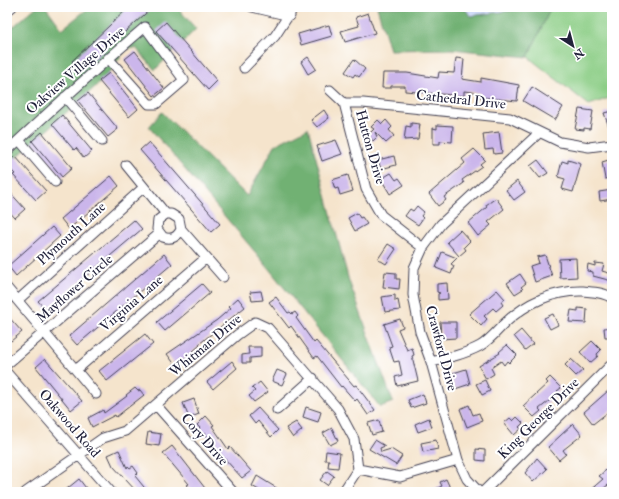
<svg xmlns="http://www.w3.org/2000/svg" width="619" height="499" font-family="'IM FELL Double Pica',serif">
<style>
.built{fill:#cfdaf9}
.green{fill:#8cce86;stroke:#577860}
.forest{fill:#71b173;stroke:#4a6a57}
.building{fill:#cbb6eb}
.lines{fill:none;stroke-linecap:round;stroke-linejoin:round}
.minor-casing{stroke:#423f51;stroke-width:11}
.minor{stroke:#fff;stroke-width:9}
.labels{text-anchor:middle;stroke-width:4;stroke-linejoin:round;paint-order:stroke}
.street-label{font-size:14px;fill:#22223b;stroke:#fff}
</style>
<rect width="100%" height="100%" fill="#fff"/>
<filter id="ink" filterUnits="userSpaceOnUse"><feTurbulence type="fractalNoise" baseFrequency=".025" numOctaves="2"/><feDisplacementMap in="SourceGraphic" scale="8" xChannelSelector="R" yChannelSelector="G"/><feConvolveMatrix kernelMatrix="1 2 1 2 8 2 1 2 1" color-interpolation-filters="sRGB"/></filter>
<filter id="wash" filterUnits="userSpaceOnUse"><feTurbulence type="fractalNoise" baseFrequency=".012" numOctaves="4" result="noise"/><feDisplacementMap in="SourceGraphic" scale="16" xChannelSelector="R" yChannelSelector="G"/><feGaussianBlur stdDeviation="0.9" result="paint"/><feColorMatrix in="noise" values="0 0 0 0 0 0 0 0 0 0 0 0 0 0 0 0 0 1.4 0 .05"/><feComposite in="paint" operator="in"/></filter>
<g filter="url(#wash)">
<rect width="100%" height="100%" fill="#f5e4cc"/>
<path class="built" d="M463,7H515V10L471,16Z"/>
<path class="green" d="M551,7H612V97L589,105L528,57Z"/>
<path class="forest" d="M36,7H46L62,29L90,7H177L196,29L155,70L136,48L126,49L104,79L7,166V32Z
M377,7H463L471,16L515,10V7H551L528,57L452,49L390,50Z
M162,112L247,196L275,145L308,128L349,281L393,402L380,407L261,259L149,127Z"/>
<g id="blocks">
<path class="building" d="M129,7H153L81,71L72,61Z
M368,13L375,33L345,42L341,31L359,26L356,17Z
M166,22L217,81L208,90L156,31Z
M329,25L332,36L301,45L298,34Z
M135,51L164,88L154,96L125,59Z
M308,57L316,69L308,74L301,62Z
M456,58L464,59L462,79L481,82V78L519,85L517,101L479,97L480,93L464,91V96L405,91V86H391V88H382L383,73H407L438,78L439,72L454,73Z
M354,59L365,69L359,77L355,74L353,77L345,72Z
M109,73L138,109L129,117L99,81Z
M532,87L563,107L555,120L523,101Z
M88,93L118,129L108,137L78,101Z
M579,109L593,111L590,129L584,128V130L575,129Z
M324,110L329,118L317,127L311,120Z
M612,111V133H611L604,113Z
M62,115L92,151L84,158L76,148L74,150L52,124Z
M378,120L382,124L386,120L392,127L389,130L394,136L386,143L375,132L377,137L373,141L368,135L374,129L371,127Z
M411,123L420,124L418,139L404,140L406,126L411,127Z
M437,125L453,126L452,142L440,141V144H433V128L437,129Z
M42,132L72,168L62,177L32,141Z
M499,132L502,153L494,154L493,149L485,150L483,134Z
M336,140L342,154L322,161L317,146Z
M149,142L220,224L211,232L140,150Z
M474,149L485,160L480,164L482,166L462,180L464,183L444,197L446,200L438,206L429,194L465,163L462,159Z
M15,156L46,191L36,200L13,175L15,174L7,166V163Z
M394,156L396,165L381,169L378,160Z
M612,159V177L605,179L602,162Z
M538,160L548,173L540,178L530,166Z
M568,160L581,164L573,192L562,189L565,179L558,177L562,161L568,163Z
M391,173L396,180L399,178L404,185L390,194L381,179Z
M348,175L353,191L340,195L338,188L335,189L332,180Z
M111,176L119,186L69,229L61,219Z
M517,181L525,192L514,200L506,190Z
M7,189L25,209L15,218L7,209Z
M612,190V199L600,201L599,192Z
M496,198L504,209L488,222L491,225L478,236L468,223L487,207L486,205Z
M417,206L424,212L421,216L423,218L418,225L405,216L410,209L413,211Z
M357,213L360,218L362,217L367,224L355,231L348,218Z
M134,220L142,229L46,310L38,301Z
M52,227L60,236L16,276L8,266Z
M460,230L470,241L464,247L466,250L459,256L447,242Z
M388,244L396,249L386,264L378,259Z
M442,252L457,258L451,264L454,266L451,274L436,268Z
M164,254L172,264L77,345L69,336Z
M545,255L552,276L535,282L530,266L539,263L537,257Z
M576,258L577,277L560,278L559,259Z
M595,263L604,264L602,271L612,274V281L593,276V272L587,271L588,264L595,266Z
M385,272L396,273V279H400L399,289L383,287Z
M520,274L526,283L521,287L523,289L515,294L507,283Z
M447,283L448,299L438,300V294L440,293L437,292V284Z
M202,284L210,293L165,331L157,322Z
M497,290L505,299L501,302L503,305L496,311L493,308L484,316L487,319L481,326L469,314Z
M261,291L263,300L252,301L250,292Z
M395,295V301L398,300L400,310L385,312L382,297Z
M276,297L288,313L290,312L292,314L295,312L298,316L296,318L314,343L316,341L354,386L356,385L375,410L368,415L357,399L355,401L342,386L341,387L317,356L314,358L291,326L289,328L269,302Z
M238,298L245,307L199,344L200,345L176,366L167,354L217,320L231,308L229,306Z
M578,308L587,309L586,323L569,322L571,310L578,311Z
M553,314L558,325L550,329L544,318Z
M7,315L22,332L11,341L7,337Z
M400,319L403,327L398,329L407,350L412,348L414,355L412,356L418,381L397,386L395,377L402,375L399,361L394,362L389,347L392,346L384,324Z
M440,322H456V338L441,339Z
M612,327V337H605L604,328Z
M521,330L533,344L525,350L514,336Z
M145,334L153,344L107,381L99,371Z
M592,341L601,350L597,354L598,356L590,363L580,352Z
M507,345L517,355L509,363L507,361L504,365L501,361L491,368L494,374L486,379L479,366L500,353L499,352Z
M248,347H261V357L250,358V363H242V355L249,354Z
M45,359L82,401L71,410L36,367Z
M571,359L583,370L576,376L565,365Z
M232,361L237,368L213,389L207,382Z
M466,369L470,384L455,389L450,374Z
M277,370L287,374L282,385L272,381Z
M550,377L561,388L557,391L559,393L539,409L541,411L534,417L523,406L548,383L546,381Z
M485,380L490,391L482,395L476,384Z
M260,382L268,392L254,402L249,396L255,391L252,388Z
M135,388L138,391L140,390L144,395L116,417L115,415L92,427L88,418L103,410L104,413L127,396L126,395Z
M608,391L612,395V409L593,424L584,412Z
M423,394L426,403L411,408L408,400Z
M194,399L199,414L189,418L183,403Z
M469,405L473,415L479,413L482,421L467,427L460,409Z
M306,407L321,412L318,422L303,417Z
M258,408L278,430L271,437L258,421L255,424L249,416Z
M206,416L214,425L212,426L228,449L230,447L251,471L242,478L215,448L205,433L203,435L198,430L200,428L197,425Z
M517,417L523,423L519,427L521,429L514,435L504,423L510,418L513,421Z
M429,418L432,427L418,432L415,424Z
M379,420L382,432L372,435L368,423Z
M296,422L302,430L293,438L286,428Z
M573,424L582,435L563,450L566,454L559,460L548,447Z
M332,428L338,441L330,445L323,433Z
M148,432L161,434L159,446L146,444Z
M375,440L385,446L380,448L381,452L391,449L402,456L396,465L369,449Z
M436,440L438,449L423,452L421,443Z
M172,446L184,461L208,492H193L187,485L189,484L163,453Z
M476,449L485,450V461L476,460Z
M119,450L127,468L128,466L130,468L133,466L138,473L135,476L148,492H137L113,466L108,455Z
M326,451L340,453L338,468L328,467L329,460H325Z
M537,458L547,469L533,482L525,473Z
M612,465V490L608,485L599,492H588L603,479L599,476Z
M327,471L334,476L327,485L320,480Z
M257,476L283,492H262L252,486Z
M79,479L89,492H63Z
M446,479L452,492H429L442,486L440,482Z"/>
</g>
</g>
<g filter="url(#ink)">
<use href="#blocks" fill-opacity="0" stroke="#423f51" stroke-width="1"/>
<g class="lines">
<defs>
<path id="minor" d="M252,7L290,16
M7,11L12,7
M244,68L275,36L294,7
M330,90L344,103H363L510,118L560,142L589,147L612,144
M65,97L102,141
M344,103L366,189L381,215L423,248
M19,140L55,182
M7,151C52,109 98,67 145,27L184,80L156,104H149L108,58
M126,165L166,214H171L179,219L181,229C178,237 171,240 163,237L157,229L158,220L166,214
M181,229L223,277
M7,288L96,394
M18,300L144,187
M431,362C448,358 465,354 480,346C489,341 498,330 505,323C526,303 554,290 583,291C593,292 604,292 612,298
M7,364L159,234
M76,370L206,258
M7,373L111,492
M156,405L233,492
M277,410L313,378
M358,469L400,477L458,460
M26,492L103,438L125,431L237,335L255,322L268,328L338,409L354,439L358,469L343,492
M479,492L467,479L458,460L431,362L420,332L413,295L414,268L423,248L441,224L539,133
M483,492L612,364"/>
</defs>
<use href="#minor" class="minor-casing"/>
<use href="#minor" class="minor"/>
</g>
</g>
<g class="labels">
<g class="street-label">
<text transform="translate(75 70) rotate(-41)" y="5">Oakview Village Drive</text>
<text transform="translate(461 99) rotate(6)" y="5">Cathedral Drive</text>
<text transform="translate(371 147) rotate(74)" y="5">Hutton Drive</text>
<text transform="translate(71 233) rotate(-42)" y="5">Plymouth Lane</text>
<text transform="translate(74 288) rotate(-41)" y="5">Mayflower Circle</text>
<text transform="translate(131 303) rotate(-41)" y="5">Virginia Lane</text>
<text transform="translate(205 345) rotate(-40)" y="5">Whitman Drive</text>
<text transform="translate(442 348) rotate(75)" y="5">Crawford Drive</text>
<text transform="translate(538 418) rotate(-45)" y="5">King George Drive</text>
<text transform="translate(70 423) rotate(49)" y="5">Oakwood Road</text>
<text transform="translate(205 439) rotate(49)" y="5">Cory Drive</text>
</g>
</g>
<rect width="619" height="499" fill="none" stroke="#fff" stroke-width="24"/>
<g transform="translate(573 46) rotate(144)" stroke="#ffffff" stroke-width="3" paint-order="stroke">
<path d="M0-3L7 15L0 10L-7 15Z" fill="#22223b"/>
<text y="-6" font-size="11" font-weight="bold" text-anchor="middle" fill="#22223b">N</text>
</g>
</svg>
